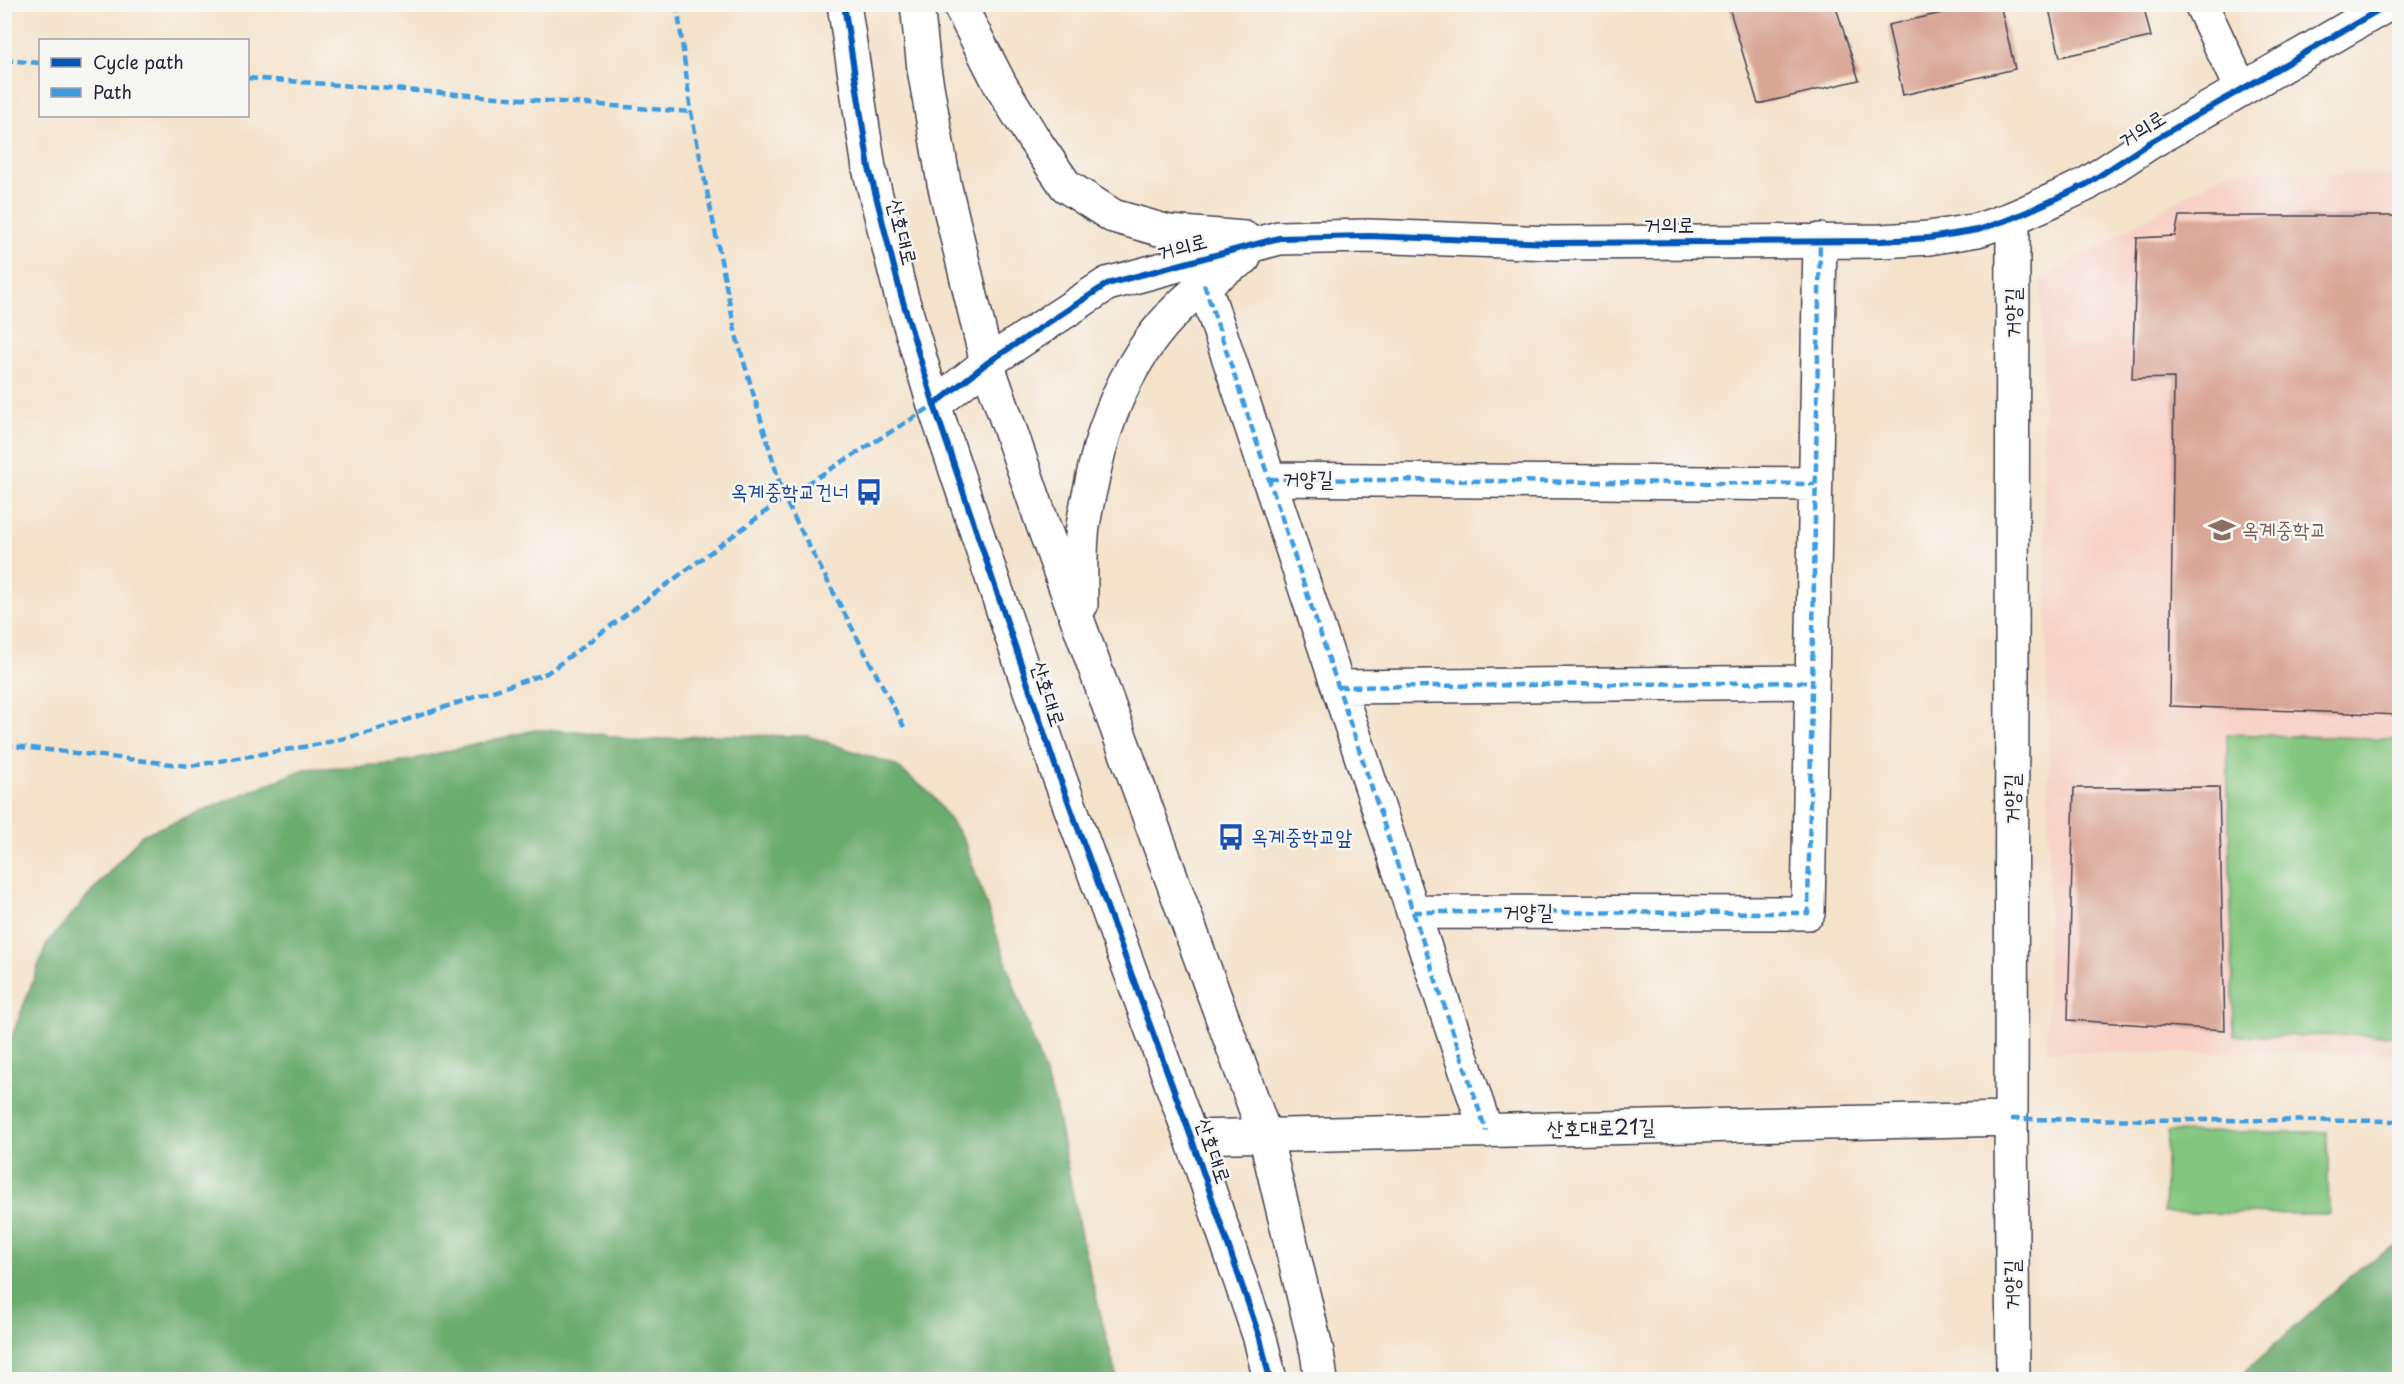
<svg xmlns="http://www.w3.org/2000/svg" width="2404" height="1384" font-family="'Playpen Sans','Poor Story',sans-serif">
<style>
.built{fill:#f7d1c6}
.green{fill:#83c67f;stroke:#52745d;stroke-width:1.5}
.forest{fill:#6aab6e;stroke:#466654;stroke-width:1.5}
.building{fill:#d9a696}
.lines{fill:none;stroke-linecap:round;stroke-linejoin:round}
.minor-casing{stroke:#423f50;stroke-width:36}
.tertiary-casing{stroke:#423f50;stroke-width:36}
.minor{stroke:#fff;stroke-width:33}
.tertiary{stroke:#fff;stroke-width:33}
.quiet{stroke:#3c9ce2;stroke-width:4.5;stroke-dasharray:9 4.5;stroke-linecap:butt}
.cycleway-casing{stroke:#f6f6f2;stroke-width:10}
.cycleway{stroke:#0057b8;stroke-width:6}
.labels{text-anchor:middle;stroke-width:5;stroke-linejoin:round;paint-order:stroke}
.street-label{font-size:21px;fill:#22223b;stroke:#f6f6f2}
.transit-label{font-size:21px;fill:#164399;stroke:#f6f6f2;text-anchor:end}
.education-label{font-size:21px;fill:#785e54;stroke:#f6f6f2;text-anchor:start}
</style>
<rect width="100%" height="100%" fill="#f6f6f2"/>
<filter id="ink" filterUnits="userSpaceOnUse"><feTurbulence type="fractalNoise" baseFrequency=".0167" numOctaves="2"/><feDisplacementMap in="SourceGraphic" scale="12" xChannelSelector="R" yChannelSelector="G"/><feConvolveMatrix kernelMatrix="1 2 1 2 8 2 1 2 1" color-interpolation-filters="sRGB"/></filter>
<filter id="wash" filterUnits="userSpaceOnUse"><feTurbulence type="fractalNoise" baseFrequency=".008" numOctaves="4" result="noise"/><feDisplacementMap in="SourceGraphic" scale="24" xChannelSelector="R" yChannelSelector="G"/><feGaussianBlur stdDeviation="1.35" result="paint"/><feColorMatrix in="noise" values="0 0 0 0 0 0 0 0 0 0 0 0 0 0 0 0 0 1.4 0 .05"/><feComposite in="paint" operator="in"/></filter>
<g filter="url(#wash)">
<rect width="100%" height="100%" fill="#f4e2ca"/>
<path class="built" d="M2231,170L2399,176V1053L2047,1052L2049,780L2041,279Z"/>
<path class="green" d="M2227,734L2399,739V1035L2234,1036Z
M2167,1132H2327L2329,1214L2164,1213Z"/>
<path class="forest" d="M535,730L578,731L642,741L709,735L808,736L895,765L932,795L964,840L1055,1104L1082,1241L1117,1379H5V1055L47,943L142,835L305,769L394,764Z
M2399,1245V1379H2237L2362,1266Z"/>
<g id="blocks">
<path class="building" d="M1728,4H1835L1859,80L1758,104Z
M1982,4H2000L2015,69L1903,95L1888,25Z
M2048,4H2143L2151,37L2060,57Z
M2179,216H2400V715L2170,706L2174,378L2132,379L2137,238L2175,236Z
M2219,787L2225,1030L2068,1020L2074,788Z"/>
</g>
</g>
<g filter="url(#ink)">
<use href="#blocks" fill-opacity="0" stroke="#423f50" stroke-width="1.5"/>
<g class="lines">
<defs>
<path id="minor" d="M2201,4L2241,89
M1204,284L1486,1131
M1269,479L1815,484
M1338,687L1812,682
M1413,912L1808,913L1820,240
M1191,1137L2011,1119
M2013,1380L2011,1119L2013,218"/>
<path id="tertiary" d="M844,4L869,168L901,295L934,405L1056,768L1191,1137L1260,1338L1270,1380
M917,4L924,69L944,183L987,363L1043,525L1265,1135L1317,1352L1321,1380
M959,4L1001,86L1033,138L1066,186L1113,216L1169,232L1244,238
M934,405L987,363L1107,284L1279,238L1369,236L1552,243L1881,241L1929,238L1978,230L2013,218L2051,201L2087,184L2149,143L2389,4
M1081,605C1081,582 1080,559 1082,536C1083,520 1087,503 1091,486C1110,386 1154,310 1244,258"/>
</defs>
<use href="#minor" class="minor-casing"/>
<use href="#tertiary" class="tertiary-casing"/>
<use href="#minor" class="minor"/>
<use href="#tertiary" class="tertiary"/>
<path class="quiet" d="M677,4L691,112L736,335L784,498L904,727
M4,60L40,63
M248,78L691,112
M1204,284L1486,1131
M1269,479L1815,484
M1338,687L1812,682
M4,745L190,766L320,744L370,732L547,673L784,498L934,405
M1413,912L1808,913L1820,240
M2011,1119L2400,1121"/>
<defs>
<path id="cycleway" d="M844,4L869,168L901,295L934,405L1056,768L1191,1137L1260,1338L1270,1380
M934,405L987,363L1107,284L1279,238L1369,236L1552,243L1881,241L1929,238L1978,230L2013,218L2051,201L2087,184L2149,143L2389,4"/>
</defs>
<use href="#cycleway" class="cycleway-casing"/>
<use href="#cycleway" class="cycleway"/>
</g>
</g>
<defs>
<symbol id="bus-bare" viewBox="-9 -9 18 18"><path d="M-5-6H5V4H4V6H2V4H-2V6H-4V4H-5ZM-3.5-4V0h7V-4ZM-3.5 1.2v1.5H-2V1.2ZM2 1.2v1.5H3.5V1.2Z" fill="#1a4fb4" stroke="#f6f6f2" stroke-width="2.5" paint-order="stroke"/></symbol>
<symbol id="school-bare" viewBox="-9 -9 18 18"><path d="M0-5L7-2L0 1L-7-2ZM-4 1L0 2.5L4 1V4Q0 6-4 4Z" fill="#8d6e63" stroke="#f6f6f2" stroke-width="2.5" paint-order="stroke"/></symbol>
</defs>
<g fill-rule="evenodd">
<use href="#bus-bare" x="850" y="473" width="38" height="38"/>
<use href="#school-bare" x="2203" y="511" width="38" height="38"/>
<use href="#bus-bare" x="1212" y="818" width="38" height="38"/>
</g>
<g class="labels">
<g class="street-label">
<text transform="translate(2142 129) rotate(-32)" y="7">거의로</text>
<text x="1669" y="232">거의로</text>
<text transform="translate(902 232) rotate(76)" y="7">산호대로</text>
<text transform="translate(1182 247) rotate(-15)" y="7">거의로</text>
<text transform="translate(2013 313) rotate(-90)" y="7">거양길</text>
<text x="1308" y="486">거양길</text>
<text transform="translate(1048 694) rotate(72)" y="7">산호대로</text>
<text transform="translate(2012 799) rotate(-90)" y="7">거양길</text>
<text x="1528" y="919">거양길</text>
<text transform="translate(1601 1128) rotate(-1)" y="7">산호대로21길</text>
<text transform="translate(1213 1151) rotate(71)" y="7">산호대로</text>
<text transform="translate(2012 1285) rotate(-90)" y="7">거양길</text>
</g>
<g class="transit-label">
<text x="849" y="499">옥계중학교건너</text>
<text x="1251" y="844" text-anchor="start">옥계중학교앞</text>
</g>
<g class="education-label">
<text x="2242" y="537">옥계중학교</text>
</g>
</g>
<rect width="2404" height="1384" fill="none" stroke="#f6f6f2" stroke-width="24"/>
<rect x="39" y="39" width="210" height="78" fill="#f6f6f2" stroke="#a1a1a9" stroke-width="1.5"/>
<rect x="51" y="58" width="30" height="9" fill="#0057b8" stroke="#a1a1a9" stroke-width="1.5"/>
<text x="93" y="69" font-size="18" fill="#22223b">Cycle path</text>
<rect x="51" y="88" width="30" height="9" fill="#3c9ce2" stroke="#a1a1a9" stroke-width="1.5"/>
<text x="93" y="99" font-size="18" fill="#22223b">Path</text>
</svg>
